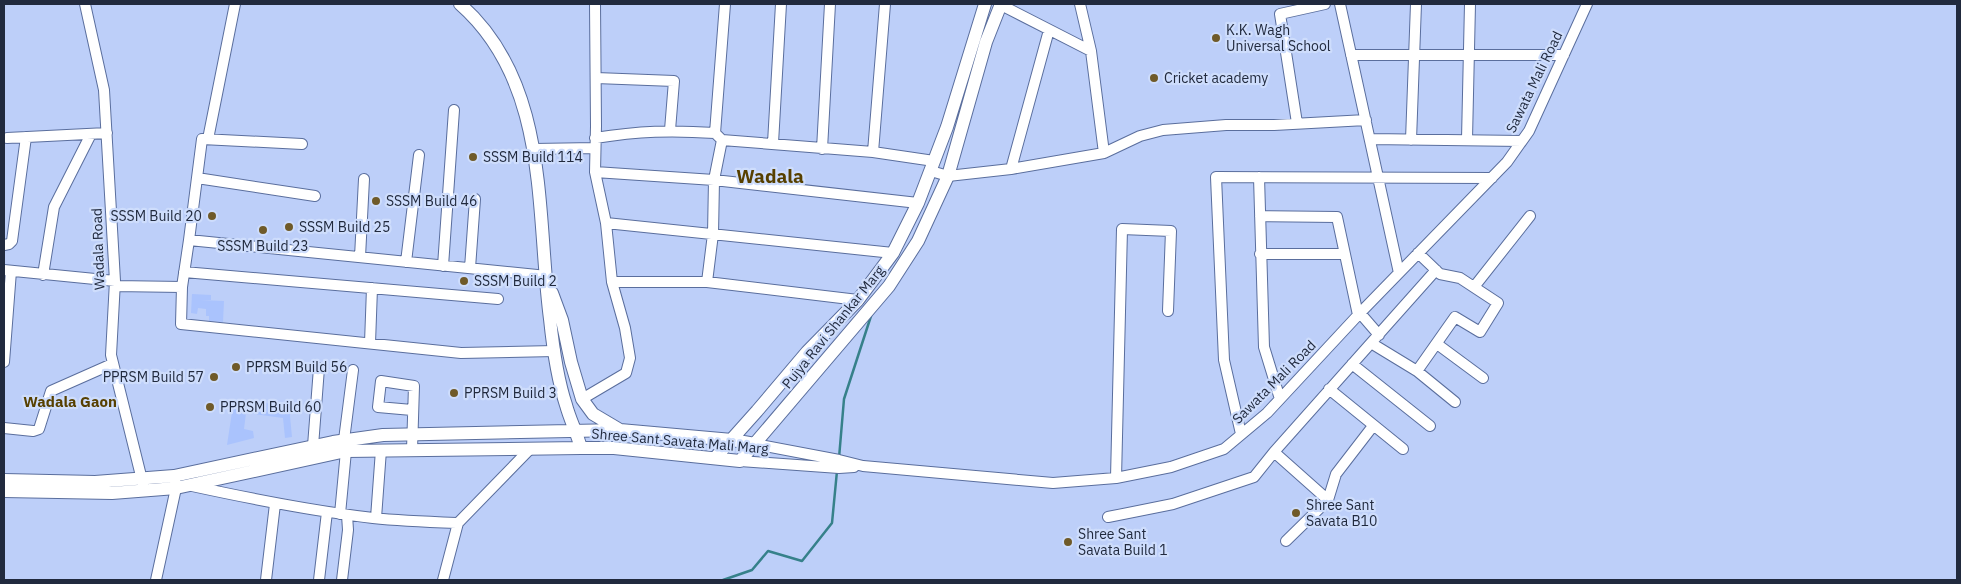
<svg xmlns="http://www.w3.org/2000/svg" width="1961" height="584" font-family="'IBM Plex Sans',sans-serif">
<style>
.built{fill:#aac3fd}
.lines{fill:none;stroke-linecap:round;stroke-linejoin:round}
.stream{stroke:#36818a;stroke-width:2.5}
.minor-casing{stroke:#5a6e9d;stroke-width:12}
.major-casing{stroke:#5a6e9d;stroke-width:14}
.minor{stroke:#fff;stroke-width:10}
.major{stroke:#fff;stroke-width:12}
.poi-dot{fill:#6f5a29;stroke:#ceddfc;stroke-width:2}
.labels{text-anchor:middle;stroke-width:4.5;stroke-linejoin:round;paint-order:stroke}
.poi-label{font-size:14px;fill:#212a3e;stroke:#ceddfc;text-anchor:start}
.street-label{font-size:14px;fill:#212a3e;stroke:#ceddfc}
.neighbourhood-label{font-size:15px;font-weight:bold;fill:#574000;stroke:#ceddfc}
.district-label{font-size:19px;font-weight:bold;fill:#574000;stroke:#ceddfc}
</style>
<rect width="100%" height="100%" fill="#bdcff9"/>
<path class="built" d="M192,294L211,295V300H200L224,301L223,322L209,321V316H206V309L198,308L197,314L191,313Z
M234,399L289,406L292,437L285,438L283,418L246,413L244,429L253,431L254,438L227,445Z"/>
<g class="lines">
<path class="stream" d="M839,458L844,399L871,316
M723,580L752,570L768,551L802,561L832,523L837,471"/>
<defs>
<path id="minor" d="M85,4L104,90L115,281L111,355L143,484
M1080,4L1091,51
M1340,4L1399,273
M1351,55H1564
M596,78L674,81L670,130
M1297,123L1280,14L1325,4
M715,133L722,140L873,152L934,161
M7,138L107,133
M595,138C639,131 671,130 715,133L725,4
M208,139L235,4
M1370,139L1522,141
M1467,139L1470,4
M1411,140L1416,4
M773,143L781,4
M534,149L595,148
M822,149L830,4
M873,152L885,4
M1104,153L1140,136L1163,130L1226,125H1274L1366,120
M1011,169L1049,30
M931,171L948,176L1011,169L1104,153L1091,51L1001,5
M595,172L714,180L918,203
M1259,177L1264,347L1280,399
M197,178L315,196
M1260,216L1337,217L1358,315
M606,223L893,253
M189,240L202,139L302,144
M4,245L9,244L12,241L26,137
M1418,253L1440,274L1460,278L1498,303L1480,332L1455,317L1417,371L1371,343L1436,270
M1260,254H1345
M360,257L364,179
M406,262L419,155
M443,266L454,110
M470,268L475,199
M4,270L115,281
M184,272L498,299
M43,275L54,207L91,134
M612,282H707L858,300
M707,282L713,234L714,180L722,140
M115,286L182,287L181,324L461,353L555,351
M182,287L189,240L547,276
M1474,287L1530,216
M1360,313L1379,335
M370,343L372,288
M1437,344L1483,378
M4,362L11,271
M1352,364L1430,426
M1417,371L1455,402
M1329,389L1403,449
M582,399L626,373L630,358L625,328L612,282L606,223L595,172L596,126L595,4
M412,410L378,407L381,381L414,386L412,450
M4,428L33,431L39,429L51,391L112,364
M1241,434L1224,360L1216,177L1492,178
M755,444L839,460L863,466L1053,483L1116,478L1171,467L1224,449L1267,413L1360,313L1507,162L1529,131L1587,4
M313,446L319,368
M740,461L839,468L854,467
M1116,478L1122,229L1171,231L1168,311
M192,486C252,499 312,511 373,518C401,521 430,522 458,523
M1328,500L1274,452L1371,343
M340,514L346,451L344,440L353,370
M1108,517L1173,504L1254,477L1274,452
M376,518L381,450
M1286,541L1328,500L1336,474L1373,426
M156,580L176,488L175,481
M266,580L275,504
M319,580L327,512
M342,580L348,530L347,515
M443,580L458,523L530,449"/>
<path id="major" d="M460,4C550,83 536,212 550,319C553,348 557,378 566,405C570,420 577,433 581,448H614L740,461L889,286L918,241L948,176L986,42L1001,4
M552,293L562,320L571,362L582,399L593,414L620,430L732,440L755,444
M715,458L757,411L807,352L858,300L893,253L918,203L947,127L985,4
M4,480L95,482L174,476L333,442L383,435L620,430
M4,491L112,493L176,488L346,451L581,448"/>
</defs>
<use href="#minor" class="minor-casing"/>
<use href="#major" class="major-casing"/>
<use href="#minor" class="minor"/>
<use href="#major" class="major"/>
</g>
<g class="poi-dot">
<circle cx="1216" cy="38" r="5"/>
<circle cx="1154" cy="78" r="5"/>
<circle cx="473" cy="157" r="5"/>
<circle cx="376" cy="201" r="5"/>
<circle cx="212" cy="216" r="5"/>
<circle cx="289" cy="227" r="5"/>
<circle cx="263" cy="230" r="5"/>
<circle cx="464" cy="281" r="5"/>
<circle cx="236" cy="367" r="5"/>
<circle cx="214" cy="377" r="5"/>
<circle cx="454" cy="393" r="5"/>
<circle cx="210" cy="407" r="5"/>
<circle cx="1296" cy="513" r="5"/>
<circle cx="1068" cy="542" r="5"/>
</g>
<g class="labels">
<g class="poi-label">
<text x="1226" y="35">K.K. Wagh<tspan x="1226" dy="16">Universal School</tspan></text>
<text x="1164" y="83">Cricket academy</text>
<text x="483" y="162">SSSM Build 114</text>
<text x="386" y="206">SSSM Build 46</text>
<text x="202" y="221" text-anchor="end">SSSM Build 20</text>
<text x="299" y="232">SSSM Build 25</text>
<text x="263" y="251" text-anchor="middle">SSSM Build 23</text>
<text x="474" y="286">SSSM Build 2</text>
<text x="246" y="372">PPRSM Build 56</text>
<text x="204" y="382" text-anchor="end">PPRSM Build 57</text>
<text x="464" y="398">PPRSM Build 3</text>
<text x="220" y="412">PPRSM Build 60</text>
<text x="1306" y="510">Shree Sant<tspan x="1306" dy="16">Savata B10</tspan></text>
<text x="1078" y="539">Shree Sant<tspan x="1078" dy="16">Savata Build 1</tspan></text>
</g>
<g class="street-label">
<text transform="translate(1534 82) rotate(-64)" y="5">Sawata Mali Road</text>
<text transform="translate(98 249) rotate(-92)" y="5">Wadala Road</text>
<text transform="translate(833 327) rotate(-51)" y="5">Pujya Ravi Shankar Marg</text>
<text transform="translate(1274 382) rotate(-45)" y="5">Sawata Mali Road</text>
<text transform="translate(680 441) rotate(5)" y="5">Shree Sant Savata Mali Marg</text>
</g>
<g class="neighbourhood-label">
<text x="70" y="407">Wadala Gaon</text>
</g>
<g class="district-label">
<text x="770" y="183">Wadala</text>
</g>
</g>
<rect width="1961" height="584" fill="none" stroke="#212a3e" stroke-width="10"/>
</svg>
